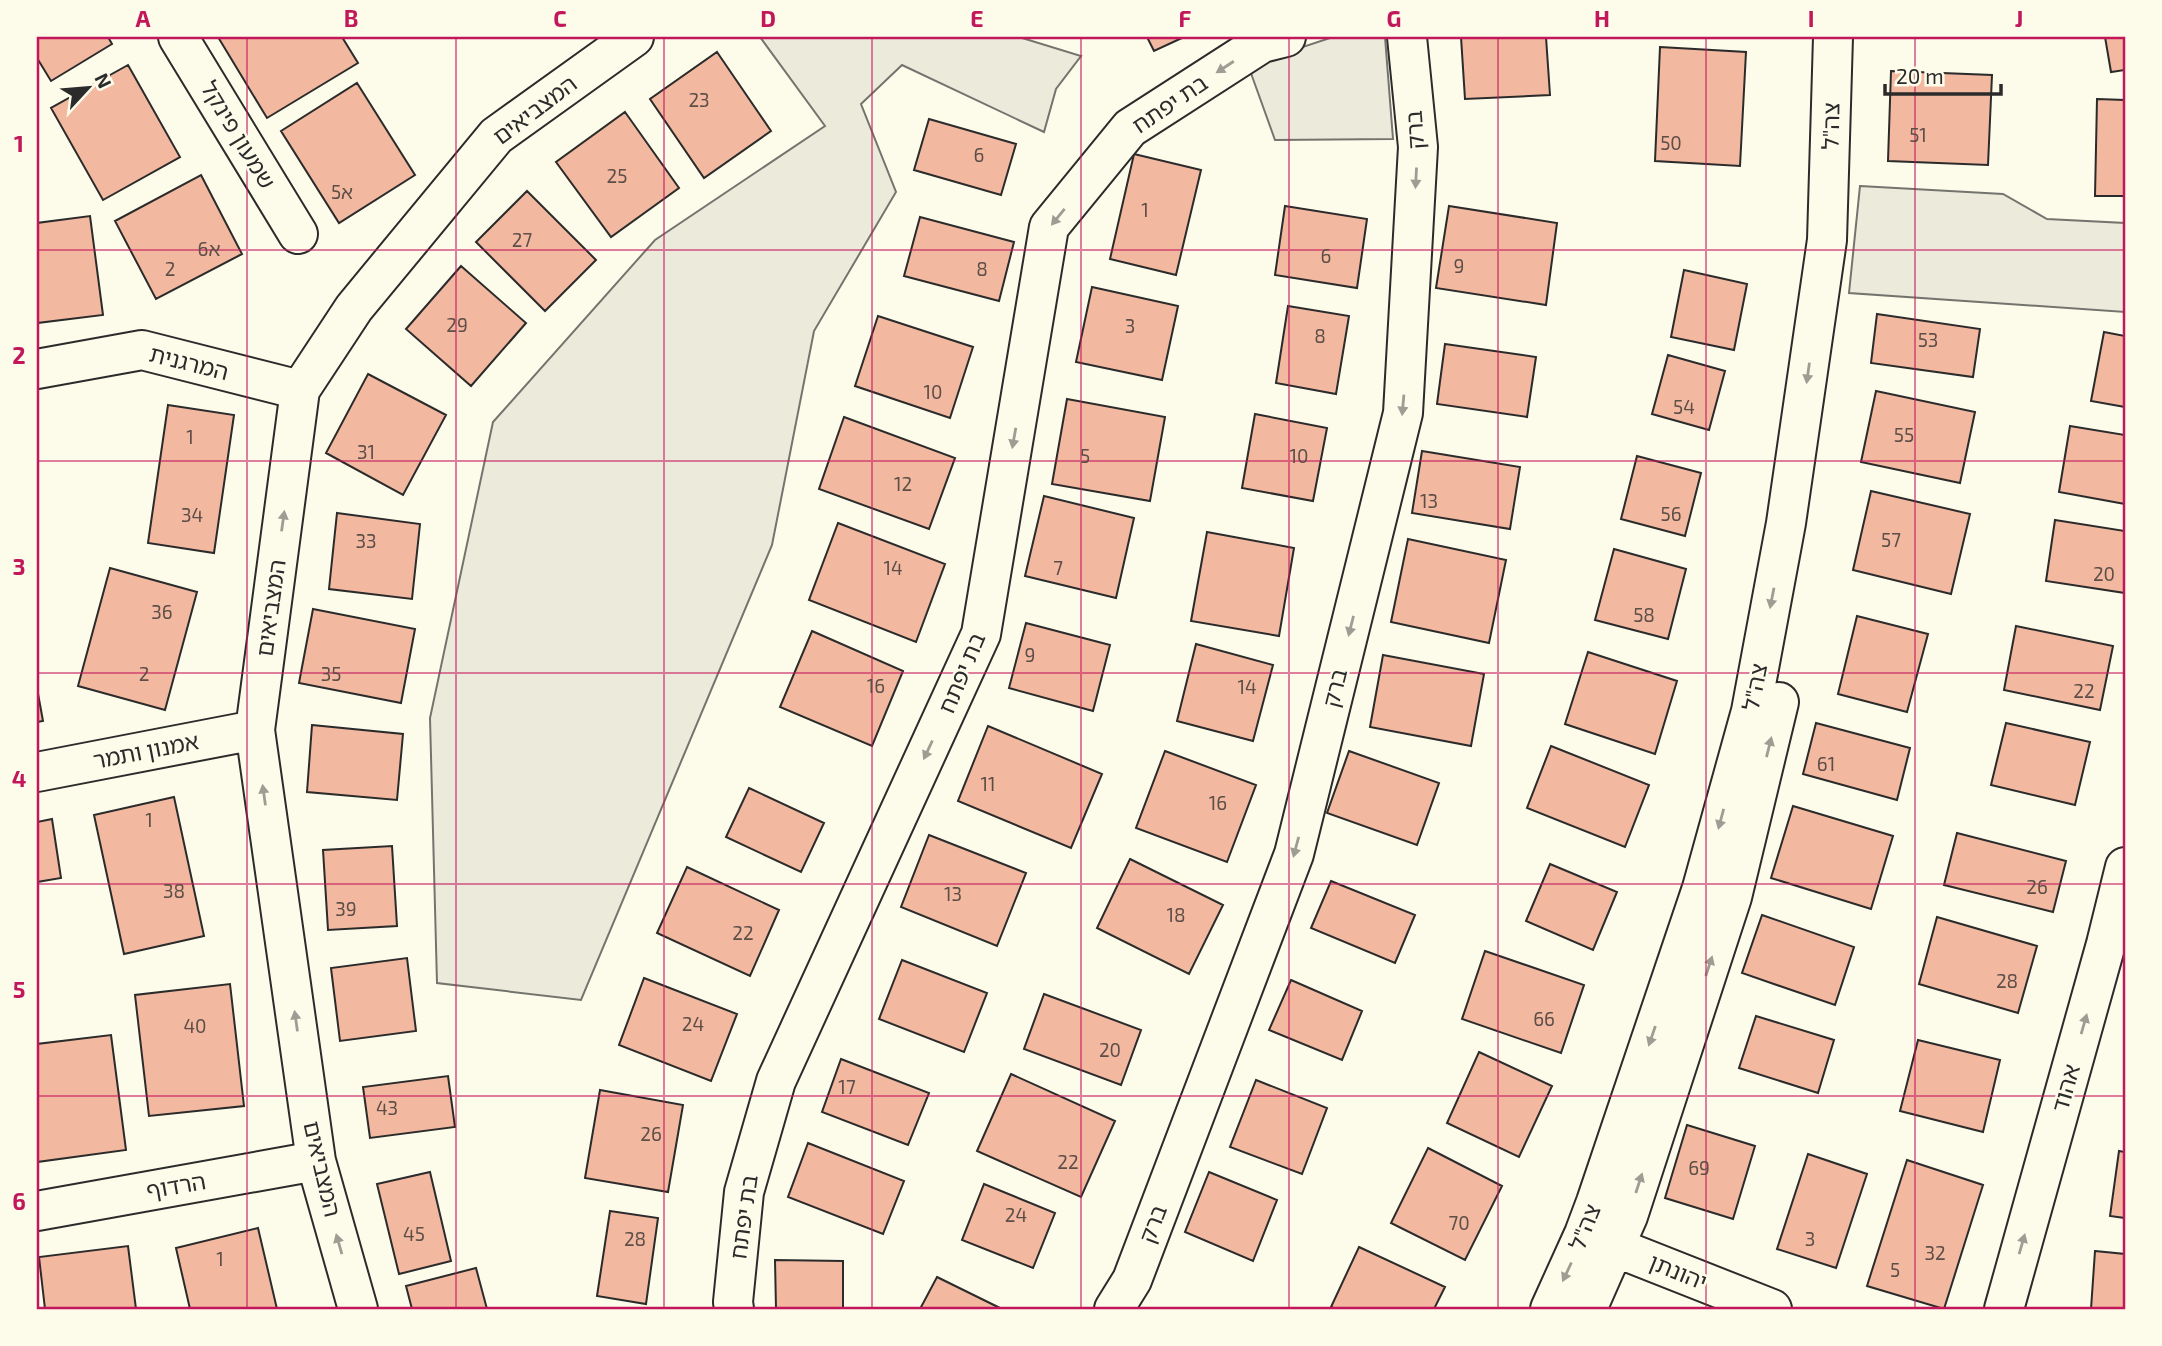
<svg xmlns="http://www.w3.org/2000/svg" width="2162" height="1346" font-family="'Exo 2','Noto Sans Hebrew',sans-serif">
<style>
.green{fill:#ecebdb;stroke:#74746e;stroke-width:2}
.building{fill:#f2b8a0;stroke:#2b2b2b;stroke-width:2}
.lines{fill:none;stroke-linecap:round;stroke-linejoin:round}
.minor-casing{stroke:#2b2b2b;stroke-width:42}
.minor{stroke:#fdfbea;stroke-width:38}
.oneway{fill:#9e9d94}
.grid{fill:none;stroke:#c2185b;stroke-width:2;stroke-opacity:0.55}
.labels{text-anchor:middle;stroke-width:5;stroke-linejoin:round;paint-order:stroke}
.number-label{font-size:19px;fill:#5d4e48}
.street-label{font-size:23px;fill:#2b2b2b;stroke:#fdfbea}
.neatline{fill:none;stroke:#c2185b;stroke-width:2.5}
.grid-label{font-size:23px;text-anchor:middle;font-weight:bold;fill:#c2185b}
</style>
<rect width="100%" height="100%" fill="#fdfbea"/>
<path class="green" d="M760,37H1019L1081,56L1056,89L1044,132L902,65L861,104L896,192L814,331L772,545L581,1000L437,983L430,718L493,422L655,240L825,126Z
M1333,37H1385L1393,139L1275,140L1248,65Z
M1860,186L2003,194L2047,219L2125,223V312L1849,293Z"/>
<path class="building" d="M37,37H108L112,44L51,81L37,58Z
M218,37H342L358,63L267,118Z
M1147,37H1184L1154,51Z
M1461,37H1546L1550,95L1465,99Z
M2105,37H2125V70L2111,72Z
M1660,47L1746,52L1740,166L1655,161Z
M717,52L771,131L704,178L650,99Z
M128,65L180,157L103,200L51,108Z
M1891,71L1992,75L1988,165L1888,161Z
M357,83L415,175L339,223L281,131Z
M2097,99L2125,100V196H2095Z
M625,112L679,188L611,237L556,162Z
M929,119L1016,144L1001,195L914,170Z
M1134,154L1201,170L1176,275L1110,259Z
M201,175L242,254L156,299L115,221Z
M527,191L596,260L545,311L476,242Z
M1285,206L1367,219L1357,288L1275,275Z
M1449,206L1557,223L1546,305L1436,288Z
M90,216L103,315L37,323V223Z
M920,217L1014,242L999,301L904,276Z
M461,266L526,323L471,386L406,329Z
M1684,270L1747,284L1734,350L1671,337Z
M1092,287L1178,306L1162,380L1076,362Z
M1288,306L1349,316L1336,394L1276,383Z
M1877,314L1980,329L1973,377L1871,363Z
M878,316L973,347L950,418L855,386Z
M2104,332L2125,336V407L2091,401Z
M1445,344L1536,357L1527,417L1437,404Z
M1668,355L1725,371L1709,430L1652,414Z
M368,374L446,415L403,495L326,453Z
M1876,391L1975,412L1960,483L1861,462Z
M1067,399L1165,417L1150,501L1052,484Z
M168,405L234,415L214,553L148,543Z
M1255,414L1327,428L1313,501L1242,488Z
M844,417L955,458L929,529L819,489Z
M2070,426L2125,435V504L2059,492Z
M1422,451L1520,467L1510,529L1412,513Z
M1637,456L1701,473L1685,536L1621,519Z
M1871,491L1970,514L1951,594L1853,570Z
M1044,496L1134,518L1116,598L1025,576Z
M337,513L420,524L412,599L329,589Z
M2055,520L2125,531V593L2046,581Z
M838,523L945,564L916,642L809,600Z
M1207,532L1294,548L1279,636L1191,621Z
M1408,539L1506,560L1489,643L1391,622Z
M1614,549L1686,569L1668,639L1595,620Z
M110,568L197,592L165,710L78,686Z
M313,609L415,629L401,703L299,683Z
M1857,616L1928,634L1907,712L1838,694Z
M1026,623L1110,645L1093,711L1009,688Z
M2016,626L2113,646L2100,710L2004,690Z
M812,631L903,671L872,746L780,707Z
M1196,644L1273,665L1253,741L1177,721Z
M1588,652L1677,681L1655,754L1565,724Z
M1383,655L1484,674L1471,746L1370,727Z
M37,688L43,721L37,722Z
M1816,723L1910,748L1897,800L1803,774Z
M2006,723L2090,742L2075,805L1991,785Z
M312,725L403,734L397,800L307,792Z
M988,726L1102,774L1071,848L958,801Z
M1551,746L1649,785L1625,847L1527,808Z
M1165,751L1256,785L1227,862L1136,828Z
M1349,751L1439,783L1417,845L1327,813Z
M749,788L824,823L801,872L726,837Z
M174,797L204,936L124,954L94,815Z
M1793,806L1893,836L1871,909L1771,878Z
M52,819L61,878L37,882V822Z
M1957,833L2066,861L2053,912L1944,885Z
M929,835L1026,873L997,946L901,907Z
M392,846L397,926L328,930L323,850Z
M1130,859L1223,905L1189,974L1097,928Z
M1550,864L1617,892L1593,950L1526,921Z
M687,867L779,910L750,976L657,933Z
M1331,881L1415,915L1395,963L1311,928Z
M1762,915L1854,947L1835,1005L1742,973Z
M1937,917L2037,946L2018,1013L1919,984Z
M1485,951L1584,985L1561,1053L1462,1019Z
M407,958L416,1031L340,1041L331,968Z
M902,960L987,993L964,1052L879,1019Z
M644,978L737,1014L711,1081L619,1045Z
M1291,980L1362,1011L1342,1060L1269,1030Z
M230,984L244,1106L149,1116L135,995Z
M1044,994L1141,1030L1121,1085L1024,1049Z
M1756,1016L1834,1040L1818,1093L1739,1068Z
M111,1035L126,1150L37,1162V1044Z
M1918,1040L2000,1060L1983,1132L1900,1111Z
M1479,1052L1552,1086L1519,1157L1447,1123Z
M841,1059L929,1093L908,1145L822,1112Z
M1011,1074L1115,1121L1081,1197L977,1151Z
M448,1076L455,1127L370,1138L363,1087Z
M1256,1080L1327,1108L1302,1174L1230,1147Z
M600,1090L683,1105L668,1192L585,1178Z
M1687,1125L1755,1146L1733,1219L1665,1198Z
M808,1143L904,1181L883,1234L788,1197Z
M1428,1148L1502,1186L1465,1260L1391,1223Z
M2119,1151L2125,1152V1218L2110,1216Z
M1808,1154L1867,1174L1836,1268L1777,1249Z
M1907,1160L1983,1185L1944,1309L1867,1286Z
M430,1172L451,1261L399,1274L377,1184Z
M1209,1172L1277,1200L1253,1261L1185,1232Z
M984,1184L1055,1213L1033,1268L962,1240Z
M610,1211L658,1218L646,1304L597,1296Z
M258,1228L277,1309H190L176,1248Z
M128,1246L136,1309H45L39,1257Z
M1359,1247L1445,1287L1434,1309H1336L1331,1307Z
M2095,1251L2125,1254V1309H2091Z
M775,1260L843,1261V1309H776Z
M476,1268L487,1309H412L406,1286Z
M937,1277L1002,1309H920Z"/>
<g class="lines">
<defs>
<path id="minor" d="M178,37L298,234
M37,369L142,350L300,390
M37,772L255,730
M37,1211L316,1161
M1592,1238L1772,1309
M358,1309L316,1161L255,730L300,390L354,308L496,136L634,37
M734,1309L733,1302L744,1192L776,1081L981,634L1049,227L1130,128L1262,43L1286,37
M1114,1309L1132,1280L1294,854L1403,413L1418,147L1407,37
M1550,1309L1584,1234L1596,1202L1702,888L1751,711L1786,523L1827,240L1833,37
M1587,1309L1628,1216L1732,897L1779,702
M2004,1309L2106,944L2125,867"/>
</defs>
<use href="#minor" class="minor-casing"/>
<use href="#minor" class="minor"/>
</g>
<defs><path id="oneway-solid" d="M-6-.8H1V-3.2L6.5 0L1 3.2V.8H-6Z" transform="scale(1.75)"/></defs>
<g class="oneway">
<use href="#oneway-solid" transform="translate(1225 67) rotate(147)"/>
<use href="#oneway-solid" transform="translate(1416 178) rotate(93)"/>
<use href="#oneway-solid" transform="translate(1058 217) rotate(129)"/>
<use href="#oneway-solid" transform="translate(1808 373) rotate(98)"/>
<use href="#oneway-solid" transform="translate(1403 405) rotate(95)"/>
<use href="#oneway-solid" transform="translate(1014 438) rotate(100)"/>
<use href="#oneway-solid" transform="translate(283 521) rotate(-82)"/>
<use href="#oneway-solid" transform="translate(1772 598) rotate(101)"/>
<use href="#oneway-solid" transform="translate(1351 626) rotate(104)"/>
<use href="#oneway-solid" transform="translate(1769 747) rotate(-76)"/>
<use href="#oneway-solid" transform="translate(928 750) rotate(115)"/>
<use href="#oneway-solid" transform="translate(264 795) rotate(-98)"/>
<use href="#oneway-solid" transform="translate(1721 819) rotate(105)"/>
<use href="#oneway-solid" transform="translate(1296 847) rotate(105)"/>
<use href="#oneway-solid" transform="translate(1709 966) rotate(-72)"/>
<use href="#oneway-solid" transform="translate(296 1021) rotate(-98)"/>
<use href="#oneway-solid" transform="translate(2084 1024) rotate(-74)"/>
<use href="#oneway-solid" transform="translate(1652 1036) rotate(109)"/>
<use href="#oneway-solid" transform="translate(1639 1183) rotate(-72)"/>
<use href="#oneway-solid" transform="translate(339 1244) rotate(-106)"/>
<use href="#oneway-solid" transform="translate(2022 1244) rotate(-74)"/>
<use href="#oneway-solid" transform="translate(1567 1272) rotate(115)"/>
</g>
<path class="grid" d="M247,37V1309M456,37V1309M664,37V1309M872,37V1309M1081,37V1309M1289,37V1309M1498,37V1309M1706,37V1309M1915,37V1309M37,250H2125M37,461H2125M37,673H2125M37,884H2125M37,1096H2125"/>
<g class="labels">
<g class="number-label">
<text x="699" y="107">23</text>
<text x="1918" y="142">51</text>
<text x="1671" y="150">50</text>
<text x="979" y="162">6</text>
<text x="617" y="183">25</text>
<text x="342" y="199">5א</text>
<text x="1145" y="217">1</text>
<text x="522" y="247">27</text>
<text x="209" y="256">6א</text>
<text x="1326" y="263">6</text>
<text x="1459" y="273">9</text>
<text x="170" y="276">2</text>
<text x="982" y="276">8</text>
<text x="457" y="332">29</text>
<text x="1130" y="333">3</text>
<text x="1320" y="343">8</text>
<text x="1928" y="347">53</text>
<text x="933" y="399">10</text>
<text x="1684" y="414">54</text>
<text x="1904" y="442">55</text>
<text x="190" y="444">1</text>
<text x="366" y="459">31</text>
<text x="1085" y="463">5</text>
<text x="1299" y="463">10</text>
<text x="903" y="491">12</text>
<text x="1429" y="508">13</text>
<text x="1671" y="521">56</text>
<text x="192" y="522">34</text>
<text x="1891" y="547">57</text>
<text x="366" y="548">33</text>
<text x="893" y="575">14</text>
<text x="1058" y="575">7</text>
<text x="2104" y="581">20</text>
<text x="162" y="619">36</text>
<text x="1644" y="622">58</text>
<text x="1030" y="662">9</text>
<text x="144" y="681">2</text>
<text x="331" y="681">35</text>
<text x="876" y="693">16</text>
<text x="1247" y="694">14</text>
<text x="2084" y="698">22</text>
<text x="1826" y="771">61</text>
<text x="988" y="791">11</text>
<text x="1218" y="810">16</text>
<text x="149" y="827">1</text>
<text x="2037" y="894">26</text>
<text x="174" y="898">38</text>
<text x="953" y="901">13</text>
<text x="346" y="916">39</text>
<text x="1176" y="922">18</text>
<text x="743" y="940">22</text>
<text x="2007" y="988">28</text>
<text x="1544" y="1026">66</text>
<text x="693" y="1031">24</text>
<text x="195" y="1033">40</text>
<text x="1110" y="1057">20</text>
<text x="847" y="1094">17</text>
<text x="387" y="1115">43</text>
<text x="651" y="1141">26</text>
<text x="1068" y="1169">22</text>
<text x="1699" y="1175">69</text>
<text x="1016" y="1222">24</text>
<text x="1459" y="1230">70</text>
<text x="414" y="1241">45</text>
<text x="635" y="1246">28</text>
<text x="1810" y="1246">3</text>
<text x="1935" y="1260">32</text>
<text x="220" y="1266">1</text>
<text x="1895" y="1277">5</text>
</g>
<g class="street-label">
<text transform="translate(1170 104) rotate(-34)" y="8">בת יפתח</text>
<text transform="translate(535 110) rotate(-37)" y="8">המצביאים</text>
<text transform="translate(1831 126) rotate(-89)" y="8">צה"ל</text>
<text transform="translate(1415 130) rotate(-94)" y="8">ברק</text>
<text transform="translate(238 135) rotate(59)" y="8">שמעון פינקל</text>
<text transform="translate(189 363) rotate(14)" y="8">המרגנית</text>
<text transform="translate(271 608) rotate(-82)" y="8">המצביאים</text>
<text transform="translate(962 673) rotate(-67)" y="8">בת יפתח</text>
<text transform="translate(1755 687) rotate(-79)" y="8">צה"ל</text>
<text transform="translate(1335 688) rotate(-76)" y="8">ברק</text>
<text transform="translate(146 751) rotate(-11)" y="8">אמנון ותמר</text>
<text transform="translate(2066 1088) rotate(-74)" y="8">אהוד</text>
<text transform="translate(322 1169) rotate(77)" y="8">המצביאים</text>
<text transform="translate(176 1186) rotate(-10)" y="8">הרדוף</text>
<text transform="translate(744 1217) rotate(-82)" y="8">בת יפתח</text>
<text transform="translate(1153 1224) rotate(-69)" y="8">ברק</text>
<text transform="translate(1585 1227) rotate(-68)" y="8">צה"ל</text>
<text transform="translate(1678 1272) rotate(22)" y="8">יהונתן</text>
</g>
</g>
<rect width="2162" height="1346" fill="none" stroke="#fdfbea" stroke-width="77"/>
<g transform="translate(88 88) rotate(64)" stroke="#fdfbea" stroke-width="5" paint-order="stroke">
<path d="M0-5L12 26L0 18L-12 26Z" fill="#2b2b2b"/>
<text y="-10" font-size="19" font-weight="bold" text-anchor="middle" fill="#2b2b2b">N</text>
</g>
<path d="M1885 84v10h116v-10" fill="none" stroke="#2b2b2b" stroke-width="3.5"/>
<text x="1896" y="84" font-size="21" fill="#2b2b2b" stroke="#fdfbea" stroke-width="5" paint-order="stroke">20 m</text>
<rect x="38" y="38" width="2086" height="1270" class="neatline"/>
<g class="grid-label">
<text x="143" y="27">A</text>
<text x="351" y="27">B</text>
<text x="560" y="27">C</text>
<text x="768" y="27">D</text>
<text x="977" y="27">E</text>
<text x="1185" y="27">F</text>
<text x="1394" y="27">G</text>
<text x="1602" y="27">H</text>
<text x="1811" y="27">I</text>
<text x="2019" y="27">J</text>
<text x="19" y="152">1</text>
<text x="19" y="364">2</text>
<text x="19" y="575">3</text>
<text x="19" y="787">4</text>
<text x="19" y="998">5</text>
<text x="19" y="1210">6</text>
</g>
</svg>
